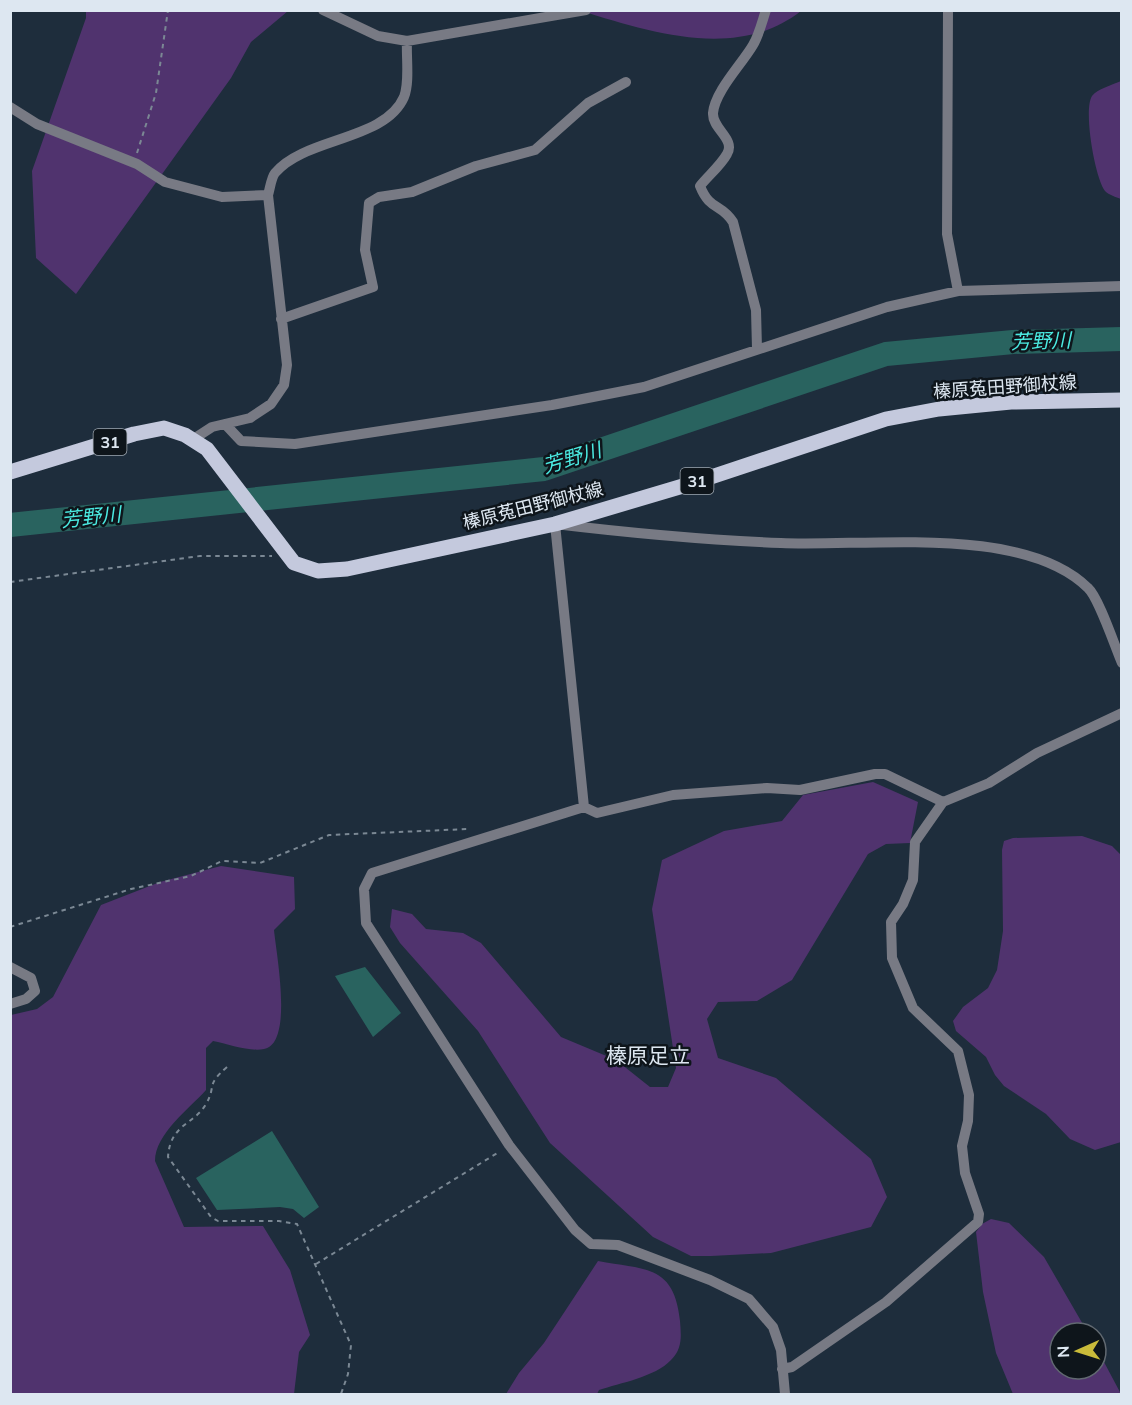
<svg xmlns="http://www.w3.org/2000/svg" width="1132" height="1405" font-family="Mulish,'Noto Sans JP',sans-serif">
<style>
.green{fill:#50336e}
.water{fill:#29635f}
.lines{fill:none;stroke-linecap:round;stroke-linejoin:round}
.river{stroke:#29635f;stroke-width:24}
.path{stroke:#7b8894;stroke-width:2;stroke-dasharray:4.5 4.5;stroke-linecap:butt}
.street{stroke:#787a84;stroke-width:10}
.primary{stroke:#c4c9dd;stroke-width:15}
.labels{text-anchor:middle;stroke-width:5;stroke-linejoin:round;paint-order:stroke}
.shield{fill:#0e151b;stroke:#9fa8b1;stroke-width:1.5}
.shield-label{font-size:16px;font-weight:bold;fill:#dde7f1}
.street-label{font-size:18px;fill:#dde7f1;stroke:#0e151b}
.water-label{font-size:20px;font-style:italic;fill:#4beae1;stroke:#0e151b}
.quarter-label{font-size:21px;fill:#dde7f1;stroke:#0e151b}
</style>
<rect width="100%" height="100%" fill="#1e2d3c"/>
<path class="green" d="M86,11H288L251,42L231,78L76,294L36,258L32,171L86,18Z
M581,11H801C737,61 651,32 581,11Z
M1121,81H1122L1121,199C1116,197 1109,195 1105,191C1095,178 1083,110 1092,96C1097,89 1112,85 1121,81Z
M873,782L918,802L910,843L886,844L868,854L792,980L757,1001L718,1002L707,1019L718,1058L776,1078L871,1159L887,1197L871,1227L771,1253L711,1256H691L653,1237L550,1143L478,1031L400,943L390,927L392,909L412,914L426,929L463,933L481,943L561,1037L616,1060L650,1087H668L676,1068L652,909L662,860L724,831L782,821L803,795Z
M1082,836L1112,846L1122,856L1121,1142L1095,1150L1070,1139L1046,1114L1004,1086L995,1075L986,1057L956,1031L953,1021L963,1007L988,988L997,970L1003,931L1002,850L1004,841L1013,838Z
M221,866L294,877L295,909L274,930C276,952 294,1044 264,1049C250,1052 228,1044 213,1041L206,1048V1090C189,1109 155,1134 155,1161L184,1227L263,1226L290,1270L310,1335L299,1352L294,1394H11V1015L37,1009L53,997L101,905L160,882Z
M991,1219L1009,1223L1044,1257L1088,1333H1060V1369H1096V1347L1121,1394H1013L996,1353L983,1292L976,1232L982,1224Z
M598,1261C645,1270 674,1264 680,1321C681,1335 683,1348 671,1360C655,1377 620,1383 599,1390L597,1394H506L519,1373L544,1343Z"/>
<path class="water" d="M365,967L401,1013L373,1037L335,976Z
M272,1131L319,1207L304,1218L293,1209L280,1207L217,1210L196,1178Z"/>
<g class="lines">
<path class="river" d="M10,525L544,469L886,354L1013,342L1122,339"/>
<path class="path" d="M137,153L156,93L168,10
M10,582L200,556H272
M10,927L131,889L191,876L222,861L260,863L329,835L468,829
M227,1067C205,1086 217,1085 206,1104C195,1124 170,1124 168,1157L211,1217L218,1221H279L297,1224L351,1345L348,1374L341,1394
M316,1264L499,1152"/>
<path class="street" d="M323,10L378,36L407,41L586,10
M948,10L947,234L958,291
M10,107L37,124L137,164L165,182L222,197L268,195
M281,319L373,287L365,250L369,203L379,197L412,192L476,166L535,150L588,103L626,82
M757,349L756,310L733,222C721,203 710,211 700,186C708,176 721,165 727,154C736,139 712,129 713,113C715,91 742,64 753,45C759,35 762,22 766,10
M225,424L241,441L295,444L552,405L644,387L887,307L958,291L1122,286
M192,440L212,427L250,418L271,404L284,385L287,365L268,195C270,189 271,178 275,173C305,137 385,141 404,97C410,82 406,57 407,41
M584,807L555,524C630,533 705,540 781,543C866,547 1024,524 1088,588C1099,598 1115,647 1122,663
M10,967L31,978L35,991L26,999L10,1004
M782,1369L792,1367L886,1302L978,1222L979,1214L965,1173L962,1146L968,1121L969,1095L958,1051L913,1008L892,958L891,922L903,904L913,880L915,842L943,802L989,783L1037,753L1122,713
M785,1394L781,1350L773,1327L749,1299L710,1280L618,1245L591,1244L575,1230L509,1145L366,923L364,889L372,873L584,807L597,813L673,795L767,788L800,790L875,774H885L943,802"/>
<path class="primary" d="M10,472L134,434L164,428L185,435L207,449L294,563L318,571L347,569L555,524L693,483L886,419L939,409L1011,402L1122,400"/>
</g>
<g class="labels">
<g class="shield">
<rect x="93.5" y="429" width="33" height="26" rx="4.5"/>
<rect x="680.5" y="468" width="33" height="26" rx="4.5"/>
</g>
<g class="shield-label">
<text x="110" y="448">31</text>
<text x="697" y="487">31</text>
</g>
<g class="street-label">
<text transform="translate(1005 387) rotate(-4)" y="6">榛原菟田野御杖線</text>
<text transform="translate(533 506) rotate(-14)" y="6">榛原菟田野御杖線</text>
</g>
<g class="water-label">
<text transform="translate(1041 341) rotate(-2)" y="7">芳野川</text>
<text transform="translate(572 458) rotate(-17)" y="7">芳野川</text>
<text transform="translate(91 517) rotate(-6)" y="7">芳野川</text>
</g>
<g class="quarter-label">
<text x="648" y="1063">榛原足立</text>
</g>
</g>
<rect width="1132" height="1405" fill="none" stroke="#dde7f1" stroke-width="24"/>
<g transform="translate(1078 1351) rotate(267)"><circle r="28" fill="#0e151b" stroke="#616971" stroke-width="1.5"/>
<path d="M0-4.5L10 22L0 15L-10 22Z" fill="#c9bb3a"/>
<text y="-9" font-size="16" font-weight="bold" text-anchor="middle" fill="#dde7f1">N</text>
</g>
</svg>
